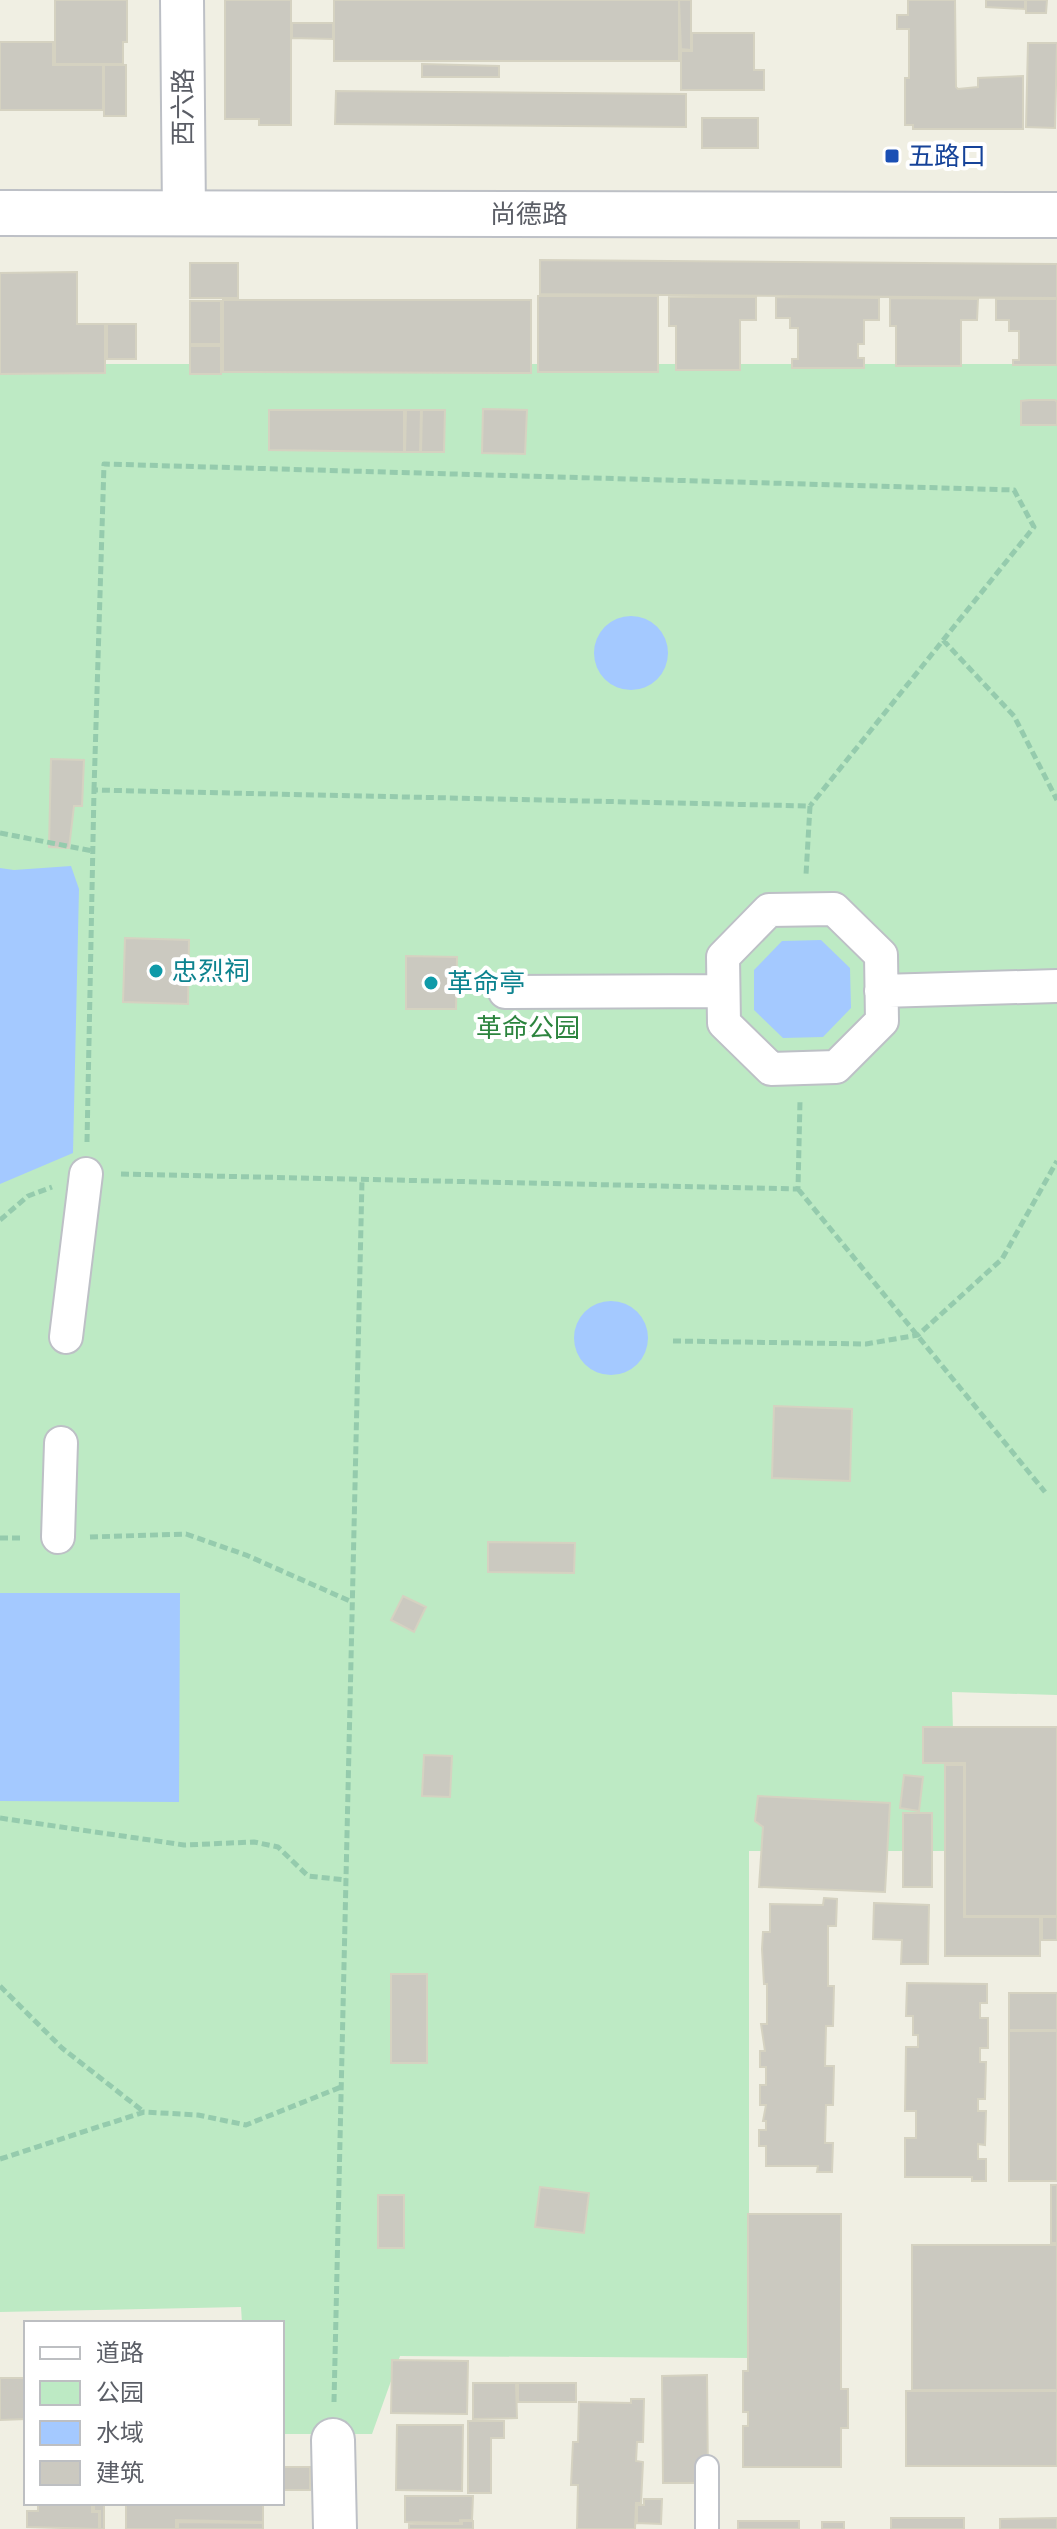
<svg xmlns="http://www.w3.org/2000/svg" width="1057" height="2529" font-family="'Sofia Sans Condensed','Noto Sans SC',sans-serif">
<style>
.green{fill:#bdeac4}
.water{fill:#a4c9ff}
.building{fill:#cbc9c0;stroke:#d5d2c1;stroke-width:2}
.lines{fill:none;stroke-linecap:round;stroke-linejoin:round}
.service-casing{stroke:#bdc0c6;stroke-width:26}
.pedestrian-casing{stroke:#bdc0c6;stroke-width:36}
.minor-casing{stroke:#bdc0c6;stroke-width:46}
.tertiary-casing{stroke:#bdc0c6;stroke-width:48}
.path{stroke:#95cbad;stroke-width:5;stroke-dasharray:8 4;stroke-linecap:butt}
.service{stroke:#fff;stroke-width:22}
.pedestrian{stroke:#fff;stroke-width:32}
.minor{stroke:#fff;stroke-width:42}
.tertiary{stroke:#fff;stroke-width:44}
.transit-dot{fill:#1a4fb4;stroke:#fff;stroke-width:3}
.culture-dot{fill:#0f9aa8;stroke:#fff;stroke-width:3}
.labels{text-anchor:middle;stroke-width:8;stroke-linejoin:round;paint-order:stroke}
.street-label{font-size:26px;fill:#5b5e66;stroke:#fff}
.transit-label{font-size:26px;fill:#164399;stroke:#fff;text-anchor:start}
.culture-label{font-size:26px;fill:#0d838f;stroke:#fff;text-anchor:start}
.park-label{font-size:26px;fill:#2c843e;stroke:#fff}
</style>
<rect width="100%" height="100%" fill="#f0efe3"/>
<path class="green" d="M0,364H1057V1695L952,1692L956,1851H749V2358L400,2356L372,2434H282V2323H242L241,2307L0,2312Z"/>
<path class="water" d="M594 653a37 37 0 1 1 74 0a37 37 0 1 1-74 0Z
M71,866L79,889L73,1153L0,1184V868L14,870Z
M821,940L850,968L851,1008L823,1037L783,1038L754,1010V970L782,941Z
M574 1338a37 37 0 1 1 74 0a37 37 0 1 1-74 0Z
M0,1593H180L179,1802L0,1801Z"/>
<path class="building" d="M55,0H127V42H123V64H55Z
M225,0H291V125H259V119H225Z
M334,0H679V61H334Z
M679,0H691V50L681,49Z
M908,0H955L956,87L958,89L978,87V78L1023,76V129H913V125H905V78H909V29H897V15H908Z
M986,0H1025V9L986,7Z
M1026,0H1047L1046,13H1026Z
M292,23H333V39L292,38Z
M692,33H754V70H764V90H681V51H692Z
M0,42H53V65H103V110H0Z
M1028,43H1057L1055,128L1026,127Z
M422,64L499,66V77H422Z
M104,65H126V116H104Z
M336,91L686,94V127L335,124Z
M702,118H758V148H702Z
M540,260L1057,264V298L540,294Z
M190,263H238V298H190Z
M77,272V324H105V373L0,374V273Z
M538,296H658V372H538Z
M669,297H756V320H740V370H676V326H669Z
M776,297L879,298V320H864V344H858V358H864V368H792V359H798V328H790V318H776Z
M890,298L978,299L977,320H961V366H896V326H890Z
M996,299H1057V365H1013V360H1019V331H1009V320H996Z
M223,300H531V373L223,372Z
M190,301H221V344H190Z
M107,324H136V359H107Z
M190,346H221V374H190Z
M1029,400H1055L1057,402V425H1021V401Z
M483,409L527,410L525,454L482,453Z
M269,410H404V452L269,450Z
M406,410H421L420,452H405Z
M422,410H445L444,452H421Z
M51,759L84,760L82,806H74L69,848L49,847Z
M125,938L189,940L188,1004L123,1002Z
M406,956L457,957L456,1009H406Z
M774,1406L852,1409L850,1481L772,1478Z
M488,1542L575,1543L574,1573L488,1572Z
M403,1596L426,1607L414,1632L391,1620Z
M923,1727H1057V1916H965V1763H923Z
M424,1755L452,1756L450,1797L422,1796Z
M945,1765H964V1917H1040V1956H945Z
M904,1775L923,1777L919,1811L900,1808Z
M758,1796L890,1803L885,1892L759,1887L763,1827L755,1821Z
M903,1813H932V1887H903Z
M824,1898L837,1899L836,1926H828V1986H834L833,2026H826L825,2066H834L833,2105H826L825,2143H833L832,2172H817L818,2166H766V2146H759V2130H766V2121H763L766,2105H760V2085H766V2067H760V2051H765L761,2024H767V1984H764L762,1949L763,1932H770V1904L823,1905Z
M874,1903L929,1905L928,1964H901L902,1940L873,1939Z
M1042,1917H1057V1940H1042Z
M391,1974H427V2063H391Z
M907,1983L987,1984V2003H980V2018H988V2048H980V2062H986L985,2099H978V2111H986L985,2145L978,2144V2159H986V2181H972V2177H905V2138H916V2111H905L906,2047H918V2035H913V2016H906Z
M1009,1993H1057V2030H1009Z
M1009,2031H1057V2181H1009Z
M1051,2185H1057V2243H1051Z
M540,2187L589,2193L584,2233L535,2227Z
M378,2195H404V2248H378Z
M748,2214H841V2389H848V2428H841V2467H743V2426H748V2412H743V2371H748Z
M912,2245H1057V2390H912Z
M392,2360L468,2361L467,2414L391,2413Z
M707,2375L708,2483H663L662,2376Z
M0,2378H26V2419L0,2420Z
M473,2383H516L517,2418L473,2419Z
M518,2383H576V2402H518Z
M906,2391H1057V2466H906Z
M631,2399H644L643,2442H637L636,2461L643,2462L641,2503H636L635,2529H577L578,2485H571L573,2442H578L579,2402L631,2403Z
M468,2421H504V2438H491V2493H468Z
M397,2425H463L462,2491L396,2490Z
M282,2467H310V2490H282Z
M405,2496H473L472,2520H460V2523L405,2522Z
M644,2499H662L661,2524L637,2523V2505H644Z
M38,2503H92V2512H99V2529L27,2527V2511H38Z
M94,2503H104V2529H100V2511H94Z
M126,2503H263V2522L176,2520V2529H126Z
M891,2518H964V2529H891Z
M1057,2518V2529H1000V2519Z
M462,2521H473V2529H409V2524H462Z
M738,2521H799V2529H738Z
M178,2522L263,2523V2529H178Z
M822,2522H844V2529H822Z"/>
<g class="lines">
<defs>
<path id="service" d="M707,2529V2467"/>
<path id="pedestrian" d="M834,909L881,955L882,1021L836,1067L771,1069L724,1023L723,957L769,910Z
M881,991L1057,986
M505,992L723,991
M66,1337L86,1174
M58,1537L61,1443"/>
<path id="minor" d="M182,0L184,214
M333,2440L335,2529"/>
<path id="tertiary" d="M0,213L1057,215"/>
</defs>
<use href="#service" class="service-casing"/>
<use href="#pedestrian" class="pedestrian-casing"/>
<use href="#minor" class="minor-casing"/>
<use href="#tertiary" class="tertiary-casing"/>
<path class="path" d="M943,640L1014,716L1057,800
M94,790L104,464L1014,490L1034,527L810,806
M0,833L93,851
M87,1142L94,790L810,806L806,875
M121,1174L798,1189L800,1101
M798,1189L1045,1492
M0,1220L28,1196L52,1187
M673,1341L866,1344L918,1335L1002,1259L1057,1161
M90,1537L186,1534L246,1555L352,1602
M0,1538H24
M0,1818L184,1845L254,1842L278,1847L308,1876L346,1880
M0,1986L62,2048L144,2112
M0,2159L144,2112L198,2115L246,2125L341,2087
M334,2402L362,1180"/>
<use href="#service" class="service"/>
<use href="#pedestrian" class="pedestrian"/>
<use href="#minor" class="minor"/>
<use href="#tertiary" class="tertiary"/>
</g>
<rect class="transit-dot" x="884" y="148" width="16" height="16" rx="4"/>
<g class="culture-dot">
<circle cx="156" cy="971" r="8"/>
<circle cx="431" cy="983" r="8"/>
</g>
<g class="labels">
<g class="street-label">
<text transform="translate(183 107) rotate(-90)" y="9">西六路</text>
<text x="529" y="223">尚德路</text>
</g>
<g class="transit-label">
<text x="908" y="165">五路口</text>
</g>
<g class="culture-label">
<text x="172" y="980">忠烈祠</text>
<text x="447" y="992">革命亭</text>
</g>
<g class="park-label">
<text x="528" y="1037">革命公园</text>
</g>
</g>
<rect x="24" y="2321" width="260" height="184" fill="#ffffff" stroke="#bdbfc2" stroke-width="2"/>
<rect x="40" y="2347" width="40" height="12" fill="#ffffff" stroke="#bdbfc2" stroke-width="2"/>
<text x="96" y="2361" font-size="24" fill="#5b5e66">道路</text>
<rect x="40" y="2381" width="40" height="24" fill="#bdeac4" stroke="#bdbfc2" stroke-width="2"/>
<text x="96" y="2401" font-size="24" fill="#5b5e66">公园</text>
<rect x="40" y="2421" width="40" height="24" fill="#a4c9ff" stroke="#bdbfc2" stroke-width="2"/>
<text x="96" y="2441" font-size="24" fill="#5b5e66">水域</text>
<rect x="40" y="2461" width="40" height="24" fill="#cbc9c0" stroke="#bdbfc2" stroke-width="2"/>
<text x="96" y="2481" font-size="24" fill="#5b5e66">建筑</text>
</svg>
